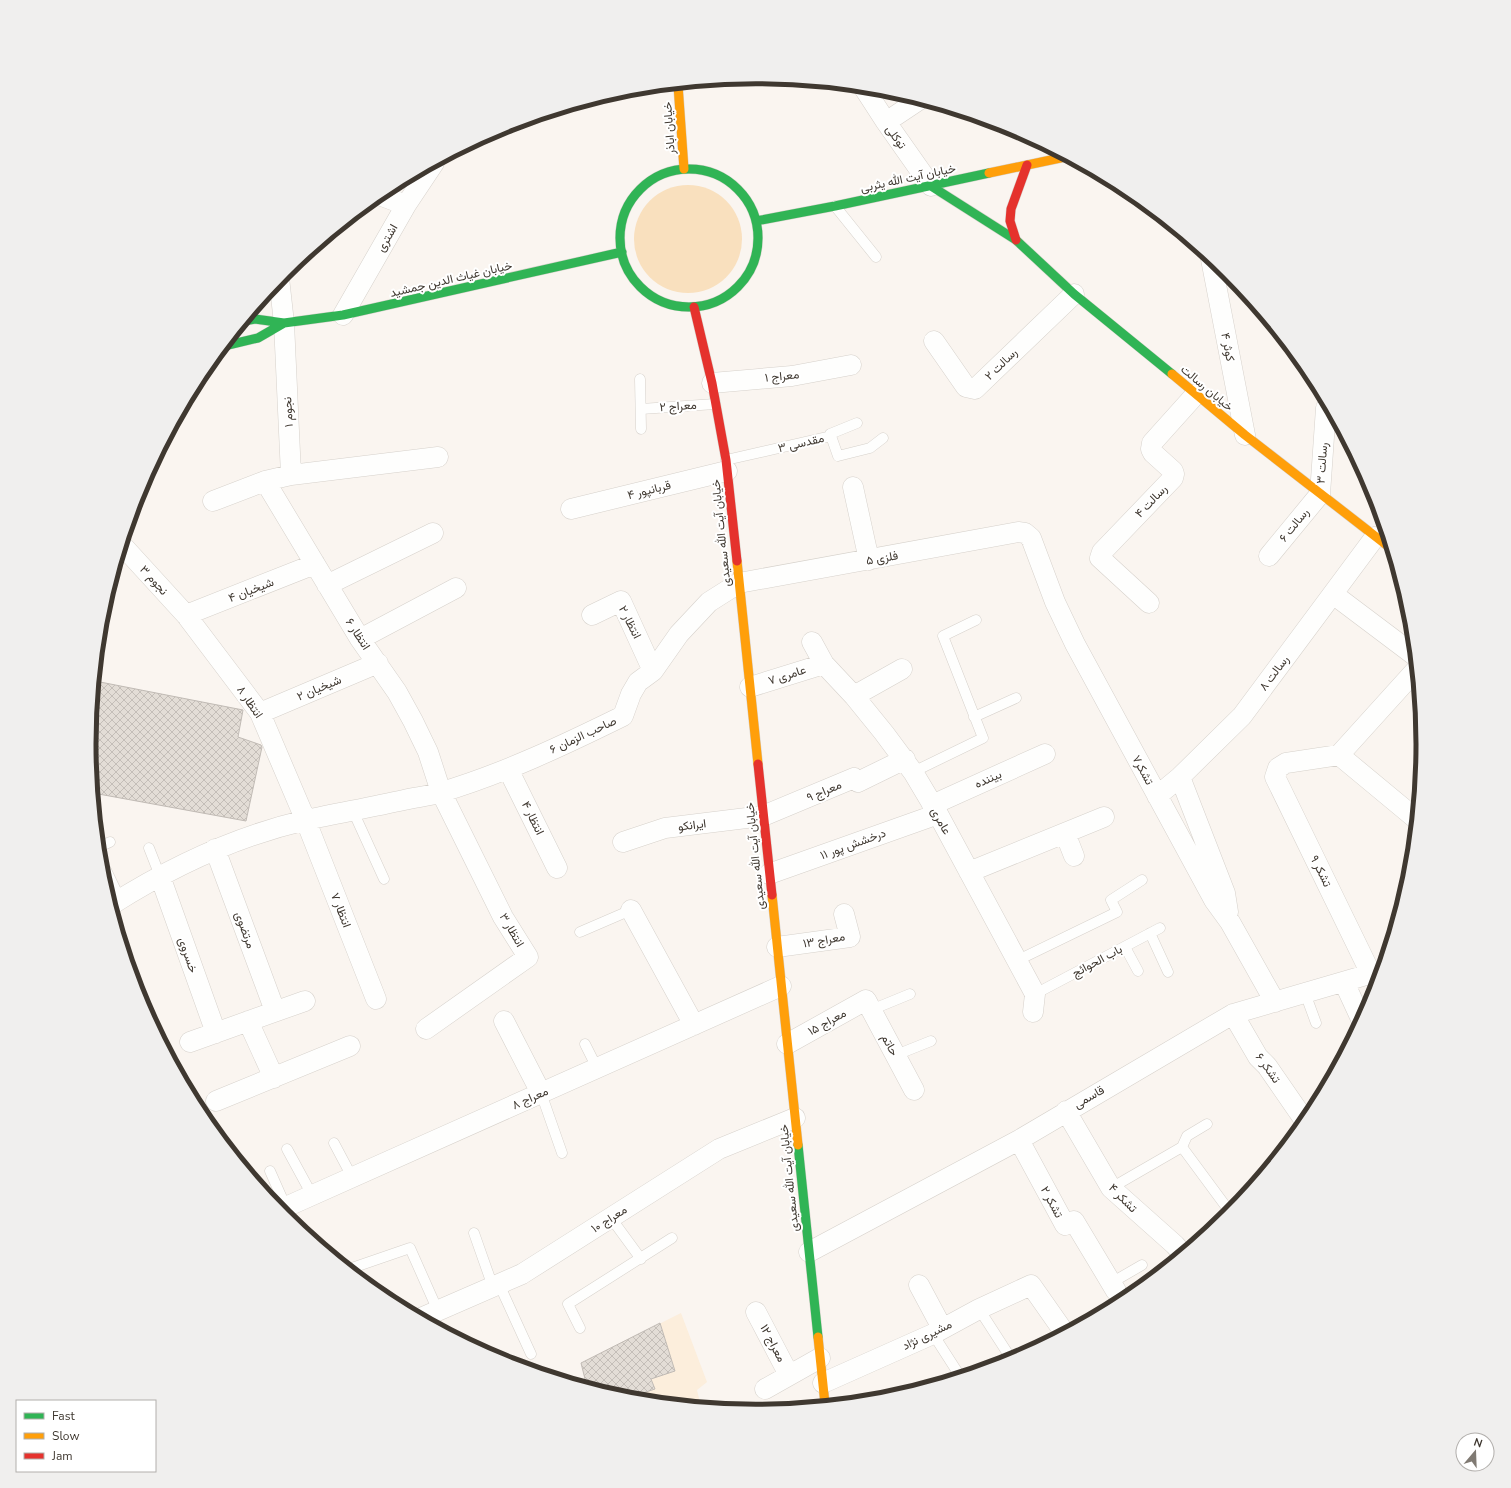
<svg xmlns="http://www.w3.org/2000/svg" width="1511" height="1488" font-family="'Nunito Sans',Vazirmatn,sans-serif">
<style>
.built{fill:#fceedc}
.green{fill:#f9e0be}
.building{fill:url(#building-cross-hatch);stroke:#c1bbb5}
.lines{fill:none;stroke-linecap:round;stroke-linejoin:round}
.lane-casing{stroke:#d6d1cb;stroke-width:11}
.street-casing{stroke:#d6d1cb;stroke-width:21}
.fast-casing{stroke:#d6d1cb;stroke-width:10}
.slow-casing{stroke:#d6d1cb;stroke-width:10}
.jam-casing{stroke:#d6d1cb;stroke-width:10}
.lane{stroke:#fefefd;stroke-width:10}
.street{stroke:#fefefd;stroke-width:20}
.fast{stroke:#30b455;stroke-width:9}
.slow{stroke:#ff9f0a;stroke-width:9}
.jam{stroke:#e5322d;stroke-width:9}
.labels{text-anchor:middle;stroke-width:4;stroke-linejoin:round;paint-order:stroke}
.street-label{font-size:12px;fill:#3f3830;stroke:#fff}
.rim{fill:none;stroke:#3f3830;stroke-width:5}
</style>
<defs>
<pattern id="building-cross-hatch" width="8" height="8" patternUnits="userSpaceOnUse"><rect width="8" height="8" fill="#e3ddd6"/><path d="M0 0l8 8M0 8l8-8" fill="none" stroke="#c4beb8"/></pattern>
</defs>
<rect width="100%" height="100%" fill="#faf5f0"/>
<path class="built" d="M681,1313L707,1382L697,1390L701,1406L625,1398L587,1387L581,1363Z"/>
<path class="green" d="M634 239a54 54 0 1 1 108 0a54 54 0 1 1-108 0Z"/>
<path class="building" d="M95,681L243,710L238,737L261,745L262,747L246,821L93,793L88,744Z
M660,1323L675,1371L651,1379L655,1389L628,1398L587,1387L581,1363Z"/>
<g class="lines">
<defs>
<path id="lane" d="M835,206L876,257
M640,379L641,429
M641,409L715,404
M831,436L830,434L857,423
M726,460L831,436L838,456L870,448L883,438
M974,717L1016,698
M913,772L983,738L943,636L976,620
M353,811L384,879
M99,847L110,842
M149,848L160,876
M580,932L631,910
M1150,933L1168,972
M1125,947L1138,971
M1016,961L1117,912L1111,900L1142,880
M1305,993L1316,1023
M1035,994L1160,928
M871,1010L910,994
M585,1044L597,1068
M896,1055L931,1041
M541,1093L562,1153
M334,1143L352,1177
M1182,1147L1230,1212
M287,1149L312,1195
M270,1171L293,1223
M1111,1188L1182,1147L1187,1136L1207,1124
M611,1218L641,1259
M474,1233L493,1287
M349,1269L410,1248L438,1311
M1111,1283L1142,1265
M499,1284L531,1354
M979,1309L1012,1360
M580,1328L568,1304L672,1238
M933,1334L960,1376"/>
<path id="street" d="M864,88L886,122L931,186
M886,122L919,100
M379,195L406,205
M1211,259L1245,435
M343,315L406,205L434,163
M934,341L966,387L975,389L1074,294
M712,383L792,376L851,365
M291,475L438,457
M265,481L360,639L397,692L413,721L428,752L441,792L503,917L528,957L426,1029
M853,487L869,560
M213,501L265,481L291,475L284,323L279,278
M571,509L727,471
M122,545L186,615L260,713L306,821L376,999
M1269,556L1320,494L1326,408
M327,585L433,533
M1333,594L1414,655
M1149,603L1100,558L1102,552L1173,478L1174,474L1173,471L1153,453L1151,449L1152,443L1196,394
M186,615L315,564
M592,615L621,601L653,671
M360,639L456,588
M812,642L824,664L854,696L884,733L913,772L938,814L1035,994L1033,1012
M750,687L824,664
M854,696L902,669
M260,713L378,663
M1339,755L1415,671
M508,769L557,868
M1180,777L1225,893L1228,912
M1157,796L1180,777L1242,716L1375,537
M932,805L1045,754
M1065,833L1074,856
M623,842L665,828L763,816L854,778L858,782L905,759
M215,849L275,1011
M101,871L116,902
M969,872L1104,817
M769,874L938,814
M160,876L216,1033
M111,905C171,867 237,836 306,820C339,813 372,807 404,800C417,797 430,796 442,792C505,773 564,745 623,716L631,694L638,682L653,671L679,634L709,602L739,583L1018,532L1025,533L1031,538L1055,602L1075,644L1214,900L1230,922L1275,1002
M631,910L694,1025
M777,947L850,937L844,914
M1371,974L1275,777L1278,768L1286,763L1339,755L1415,818
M1344,982L1361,1019
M1233,1014L1258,1057L1267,1066L1305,1121
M248,1021L274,1078
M504,1021L541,1093
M190,1042L305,1001
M787,1044L866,1000L914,1090
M216,1101L350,1046
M1066,1111L1111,1188L1175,1245L1182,1253
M1019,1140L1065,1225L1074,1221L1116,1291
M279,1210L781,986
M809,1252L1019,1140L1233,1014L1380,971
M919,1285L942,1328
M756,1312L789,1375
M421,1318L522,1274L719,1149L795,1118
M823,1383L933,1334L979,1309L1031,1285L1064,1332
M765,1389L820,1358"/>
<path id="fast" d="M620 238a69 69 0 1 1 138 0a69 69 0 1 1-138 0Z
M931,186L1016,240L1074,294L1172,374
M756,221L835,206L989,173
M244,321L255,319L284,323L343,315L622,252
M224,346L258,338L284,323
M798,1145L818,1337"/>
<path id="slow" d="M678,85L684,169
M989,173L1065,157
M1172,374L1245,435L1389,547
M737,561L758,764
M772,895L798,1145
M818,1337L825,1404"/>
<path id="jam" d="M1016,240L1010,221L1011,209L1027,165
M694,307L712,383L726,460L737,561
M758,764L772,895"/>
</defs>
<use href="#lane" class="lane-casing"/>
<use href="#street" class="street-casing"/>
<use href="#fast" class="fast-casing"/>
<use href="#slow" class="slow-casing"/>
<use href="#jam" class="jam-casing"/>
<use href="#lane" class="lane"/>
<use href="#street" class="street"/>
<use href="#fast" class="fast"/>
<use href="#slow" class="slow"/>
<use href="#jam" class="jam"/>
</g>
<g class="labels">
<g class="street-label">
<text transform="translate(669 128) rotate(-94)" y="4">خیابان اباذر</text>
<text transform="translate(896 137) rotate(54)" y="4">توکلی</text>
<text transform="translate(908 178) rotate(-12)" y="4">خیابان آیت الله یثربی</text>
<text transform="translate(387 238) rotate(-60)" y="4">اشتری</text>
<text transform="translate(451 279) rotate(-13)" y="4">خیابان غیاث الدین جمشید</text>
<text transform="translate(1228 347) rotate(79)" y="4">کوثر ۴</text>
<text transform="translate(1001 364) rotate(-44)" y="4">رسالت ۲</text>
<text transform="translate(782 376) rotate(-6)" y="4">معراج ۱</text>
<text transform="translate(1207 388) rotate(40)" y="4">خیابان رسالت</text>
<text transform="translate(678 406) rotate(-4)" y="4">معراج ۲</text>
<text transform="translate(288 412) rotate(-93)" y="4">نجوم ۱</text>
<text transform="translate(801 443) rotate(-13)" y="4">مقدسی ۳</text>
<text transform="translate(1322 463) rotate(-86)" y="4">رسالت ۳</text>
<text transform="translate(649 490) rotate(-14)" y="4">قربانپور ۴</text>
<text transform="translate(1151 501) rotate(-46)" y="4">رسالت ۴</text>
<text transform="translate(1294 525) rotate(-51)" y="4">رسالت ۶</text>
<text transform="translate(721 533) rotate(-96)" y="4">خیابان آیت الله سعیدی</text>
<text transform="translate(882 558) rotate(-10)" y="4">فلزی ۵</text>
<text transform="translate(154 580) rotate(48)" y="4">نجوم ۳</text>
<text transform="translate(251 590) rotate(-21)" y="4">شیخیان ۴</text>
<text transform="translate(630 622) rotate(63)" y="4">انتظار ۲</text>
<text transform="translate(358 634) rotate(57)" y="4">انتظار ۶</text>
<text transform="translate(1274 673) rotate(-53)" y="4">رسالت ۸</text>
<text transform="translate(787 675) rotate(-18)" y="4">عامری ۷</text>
<text transform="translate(319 688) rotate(-23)" y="4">شیخیان ۲</text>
<text transform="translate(250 702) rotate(56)" y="4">انتظار ۸</text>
<text transform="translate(583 735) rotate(-25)" y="4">صاحب الزمان ۶</text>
<text transform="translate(1143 770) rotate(62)" y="4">تشکر۷</text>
<text transform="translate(988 779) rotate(-24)" y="4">بیننده</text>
<text transform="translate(824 791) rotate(-23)" y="4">معراج ۹</text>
<text transform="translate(533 818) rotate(64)" y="4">انتظار ۴</text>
<text transform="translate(941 821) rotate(61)" y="4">عامری</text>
<text transform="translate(692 825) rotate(-7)" y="4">ایرانکو</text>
<text transform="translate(853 844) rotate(-20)" y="4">درخشش پور ۱۱</text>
<text transform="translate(755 856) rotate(-96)" y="4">خیابان آیت الله سعیدی</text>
<text transform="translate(1321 871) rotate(64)" y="4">تشکر ۹</text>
<text transform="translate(341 910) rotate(69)" y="4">انتظار ۷</text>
<text transform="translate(245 930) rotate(70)" y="4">مرتضوی</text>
<text transform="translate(512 930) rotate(60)" y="4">انتظار ۳</text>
<text transform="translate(824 940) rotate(-10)" y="4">معراج ۱۳</text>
<text transform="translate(188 955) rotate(71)" y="4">خسروی</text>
<text transform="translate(1097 961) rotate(-28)" y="4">باب الحوائج</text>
<text transform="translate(827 1022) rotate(-29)" y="4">معراج ۱۵</text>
<text transform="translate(890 1045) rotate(61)" y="4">حاتم</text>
<text transform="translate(1268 1068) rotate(54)" y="4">تشکر ۶</text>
<text transform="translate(1089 1097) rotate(-30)" y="4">قاسمی</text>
<text transform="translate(530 1098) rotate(-24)" y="4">معراج ۸</text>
<text transform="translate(789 1178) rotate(-96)" y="4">خیابان آیت الله سعیدی</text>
<text transform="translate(1123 1198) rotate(45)" y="4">تشکر ۴</text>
<text transform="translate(1052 1202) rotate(62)" y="4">تشکر ۲</text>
<text transform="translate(609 1219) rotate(-33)" y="4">معراج ۱۰</text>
<text transform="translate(927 1335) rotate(-26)" y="4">مشیری نژاد</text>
<text transform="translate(773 1343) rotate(62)" y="4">معراج ۱۲</text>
</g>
</g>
<path d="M0 0H1511V1488H0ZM96 744a660 660 0 1 1 1320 0a660 660 0 1 1-1320 0Z" fill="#f0efee" fill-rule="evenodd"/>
<path class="rim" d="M96 744a660 660 0 1 1 1320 0a660 660 0 1 1-1320 0Z"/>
<rect x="16" y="1400" width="140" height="72" fill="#ffffff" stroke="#b2afac"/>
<rect x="24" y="1413" width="20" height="6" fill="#30b455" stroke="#b2afac"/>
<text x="52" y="1420" font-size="12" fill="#3f3830">Fast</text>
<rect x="24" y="1433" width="20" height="6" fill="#ff9f0a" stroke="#b2afac"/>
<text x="52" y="1440" font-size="12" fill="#3f3830">Slow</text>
<rect x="24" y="1453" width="20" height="6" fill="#e5322d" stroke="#b2afac"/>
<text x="52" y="1460" font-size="12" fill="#3f3830">Jam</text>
<g transform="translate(1475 1452) rotate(19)"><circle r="19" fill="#ffffff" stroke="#b2afac"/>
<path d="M0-3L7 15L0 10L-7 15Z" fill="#807a73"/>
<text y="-6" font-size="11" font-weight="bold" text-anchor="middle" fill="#3f3830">N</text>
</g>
</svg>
